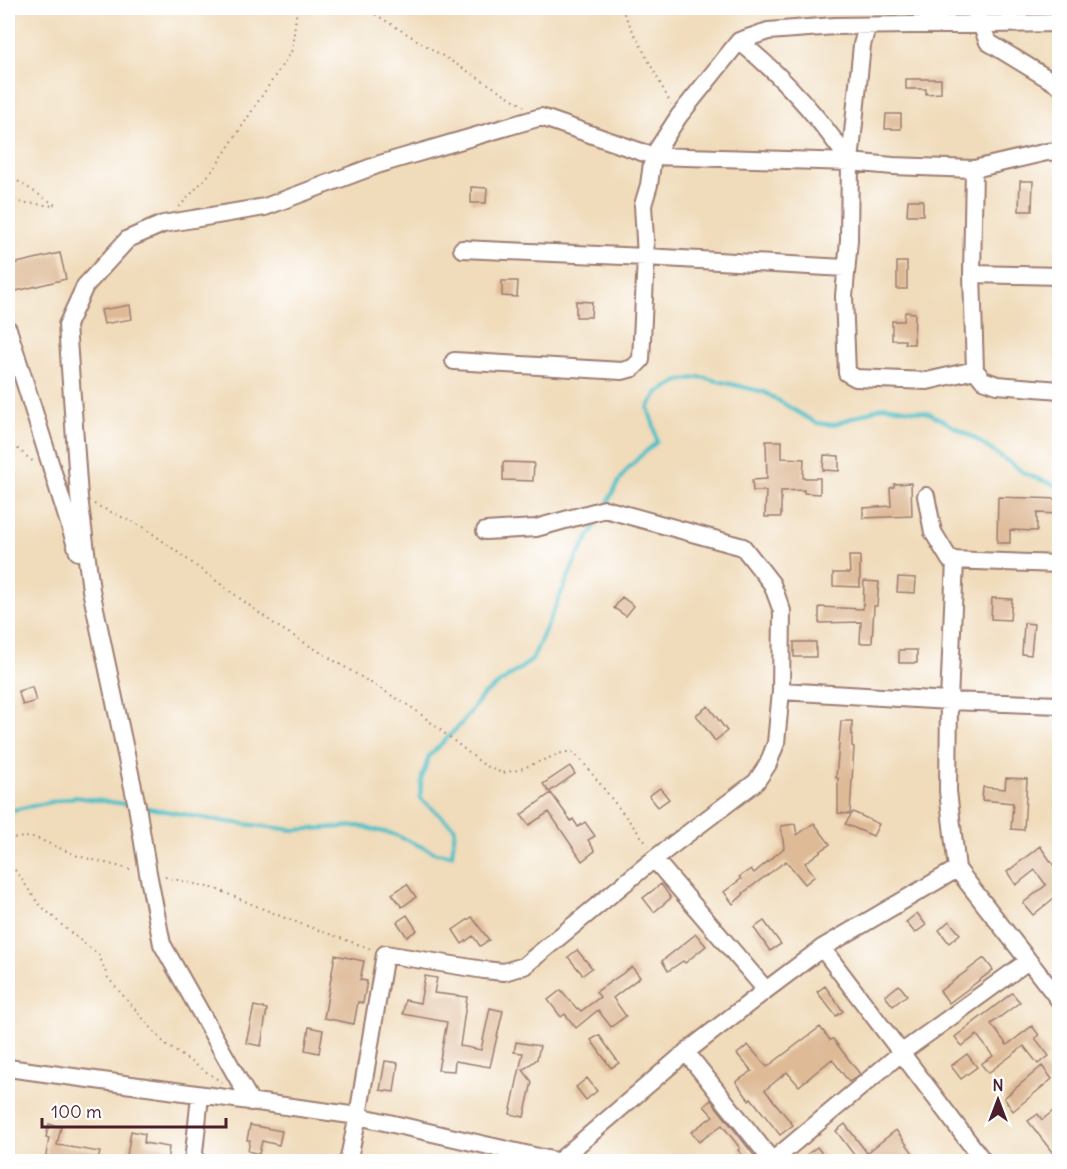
<svg xmlns="http://www.w3.org/2000/svg" width="1067" height="1169" font-family="Delius,sans-serif">
<style>
.lines{fill:none;stroke-linecap:round;stroke-linejoin:round}
.stream{stroke:#50bfc7;stroke-width:4}
.building{fill:#deba97}
.minor-casing{stroke:#9d7d72;stroke-width:20}
.path{stroke:#9d7d72;stroke-width:2;stroke-dasharray:1.5 4.5;stroke-linecap:butt}
.minor{stroke:#fff;stroke-width:16}
</style>
<rect width="100%" height="100%" fill="#fff"/>
<filter id="ink" filterUnits="userSpaceOnUse"><feTurbulence type="fractalNoise" baseFrequency=".0167" numOctaves="2"/><feDisplacementMap in="SourceGraphic" scale="12" xChannelSelector="R" yChannelSelector="G"/><feConvolveMatrix kernelMatrix="1 2 1 2 8 2 1 2 1" color-interpolation-filters="sRGB"/></filter>
<filter id="wash" filterUnits="userSpaceOnUse"><feTurbulence type="fractalNoise" baseFrequency=".008" numOctaves="4" result="noise"/><feDisplacementMap in="SourceGraphic" scale="24" xChannelSelector="R" yChannelSelector="G"/><feGaussianBlur stdDeviation="1.35" result="paint"/><feColorMatrix in="noise" values="0 0 0 0 0 0 0 0 0 0 0 0 0 0 0 0 0 1.4 0 .05"/><feComposite in="paint" operator="in"/></filter>
<g filter="url(#wash)">
<rect width="100%" height="100%" fill="#f0dbba"/>
<g class="lines">
<path class="stream" d="M607,505C620,474 631,463 657,442L654,426L648,408L657,393L679,381L701,377L764,392L816,423L833,425L885,406L929,413L974,438L1026,474L1060,487
M143,807L220,821L294,830L358,826L393,834L436,853L452,855L455,828L420,798L422,777L429,756L462,723L483,695L532,660L577,557L602,514
M8,811L75,797L132,805"/>
</g>
<g id="blocks">
<path class="building" d="M906,79H941V93L926,94V89H906Z
M886,114H901V129H885Z
M1020,181H1033L1032,211H1019Z
M471,187L487,188L486,203H471Z
M908,200H923V215H907Z
M60,253L66,279L8,293V265Z
M897,262H907V289H897Z
M502,281H518L517,297L502,296Z
M576,301L592,302L591,317H576Z
M130,305L132,319L104,324L101,310Z
M905,312L915,313L914,344H905V340H892V321H904Z
M766,441H782V458L804,459L803,478H820V494L804,493V490L781,491V517H765L766,491H753L752,480L767,479Z
M824,455L839,456V471L823,470Z
M503,462L534,463L533,481L503,480Z
M911,483L912,516L863,518V508L891,506L890,488L894,487V484Z
M998,497L1059,499V514L1037,513V531L1010,530V543H997Z
M849,556H860V587L833,586V573H850Z
M898,577L916,578L915,593L897,592Z
M864,581L879,582L877,606H874L872,643H860L861,622L819,623V607L863,609Z
M622,597L634,606L626,616L614,608Z
M992,598L1012,599L1010,620L991,619Z
M1024,623L1034,624L1031,655L1022,654Z
M794,642H816V657H794Z
M899,650H917V663H899Z
M32,687L36,701L23,705L18,691Z
M708,706L727,731L715,741L696,715Z
M841,721H852V746L854,747L850,814L838,813V778H836Z
M570,766L575,774L549,792L543,784Z
M1006,778L1027,779L1024,830L1011,829L1013,803L982,800L983,787L1005,789Z
M660,788L669,799L658,807L649,796Z
M551,793L571,821L573,819L578,827L585,822L595,836L588,840L595,851L582,861L549,812L529,825L521,815Z
M853,812L879,824L873,836L845,824Z
M814,823L830,844L805,863L815,876L805,884L786,861L743,893L744,894L733,904L724,892L741,879L739,877L751,869L754,873L784,848L781,826L795,824L797,835Z
M1040,846L1059,873V894L1033,915L1023,903L1046,885L1035,870L1016,885L1007,872Z
M407,884L416,897L402,907L392,894Z
M661,884L671,898L654,912L643,898Z
M917,913L926,925L915,933L906,922Z
M407,915L417,930L407,937L397,922Z
M472,917L489,940L480,946L473,936L462,944L453,930Z
M764,921L781,944L770,951L754,928Z
M949,921L960,934L949,943L939,930Z
M696,934L706,946L685,963L683,961L668,971L662,961Z
M577,950L592,968L583,975L568,957Z
M335,955L364,961L360,980L367,981L363,1003L358,1002L354,1024L324,1018Z
M984,958L993,970L949,1003L940,991Z
M632,967L640,977L613,998L626,1016L611,1027L598,1010L576,1028L565,1014L561,1017L548,1000L561,990L577,1009L578,1008L581,1011L600,997L596,992Z
M425,976L437,978L434,993L467,997L460,1046L481,1050L490,1008L503,1011L490,1067L455,1061L454,1071L438,1070L447,1022L403,1014L405,1000L420,1003Z
M899,985L907,995L893,1006L885,996Z
M825,986L843,1011L836,1016L817,992Z
M1012,993L1020,1002L991,1024L1007,1045L1032,1026L1039,1035L1035,1038L1049,1056L1038,1064L1024,1046L988,1073L981,1064L993,1056L977,1035L962,1046L955,1037Z
M254,1006L267,1009L261,1046L246,1043Z
M309,1027L323,1030L319,1053L305,1050Z
M820,1027L830,1040L833,1039L860,1074L849,1082L832,1059L799,1086L787,1072L765,1090L793,1125L780,1135L751,1098L749,1100L736,1082L752,1071L737,1054L748,1045L767,1067Z
M599,1035L619,1063L611,1068L591,1040Z
M516,1042L540,1046L537,1059L523,1070L532,1082L524,1117L510,1114L523,1053L514,1052Z
M967,1054L977,1067L961,1079L951,1066Z
M385,1061L398,1063L394,1092L380,1090Z
M1042,1066L1052,1079L1013,1111L1004,1098Z
M587,1078L597,1091L586,1100L576,1087Z
M711,1100L756,1158L752,1161H747L738,1150L740,1148L722,1125L699,1142L691,1132L713,1116L704,1106Z
M1059,1106V1161L1028,1121L1038,1114L1042,1120Z
M49,1124L61,1127L57,1145L100,1152L98,1161L60,1157L59,1161H45L49,1138L46,1137Z
M845,1124L867,1153L896,1130L919,1161H856L858,1160L836,1131Z
M250,1125L282,1131L279,1145L262,1141L259,1154L248,1151L250,1140H247Z
M131,1131L145,1134L144,1143L169,1147L167,1161L127,1156Z
M817,1147L828,1161H798Z"/>
</g>
</g>
<g filter="url(#ink)">
<use href="#blocks" fill-opacity="0" stroke="#9d7d72" stroke-width="1.5"/>
<g class="lines">
<defs>
<path id="minor" d="M974,8L988,42L1060,86
M867,27L862,45L850,162L849,240L844,296L847,373L856,378L927,381L975,370
M739,41C783,76 818,116 850,162
M974,169L972,274L975,370L983,380L997,385L1060,390
M462,249L646,257L845,268
M972,274L1060,276
M8,329L78,552
M454,361L622,371L633,368L641,360L646,257L643,205L649,185L653,156L679,116L739,41L768,31L835,26L1060,23
M926,496L933,532L950,560L1060,564
M485,531L536,528L605,509L743,547L772,584L782,611L781,691
M955,560L949,701L1060,705
M822,948L984,1162
M766,990L654,859L756,782L768,764L776,743L781,691L949,701L948,791L957,869L1060,1001
M686,1052L773,1162
M8,1068L358,1116L560,1162
M251,1102L162,944L148,873L137,806L91,590L79,497L67,325L85,286L128,239L163,224L265,207L380,164L541,117L653,156L850,162L893,166L974,169L1047,152L1060,151
M559,1161L686,1052L766,990L822,948L957,869
M193,1162L200,1096
M348,1162L358,1116L385,954L484,970L504,972L524,966L654,859
M771,1162L901,1053L1028,961"/>
</defs>
<use href="#minor" class="minor-casing"/>
<path class="path" d="M365,8L524,106
M621,8L671,104
M8,175L57,206
M8,201L54,206
M179,207L214,169L292,50L297,8
M8,441L35,463
M94,504L145,528L277,626L414,709L484,765L502,773L518,770L564,752H572L582,761L648,845
M8,838L34,837L78,856L133,870
M8,860L38,903L65,928L99,955L108,978L166,1045L223,1083
M165,877L216,889L285,918L371,949"/>
<use href="#minor" class="minor"/>
</g>
</g>
<rect width="1067" height="1169" fill="none" stroke="#fff" stroke-width="30"/>
<g transform="translate(998 1100)" stroke="#ffffff" stroke-width="4.5" paint-order="stroke">
<path d="M0-4.5L10 22L0 15L-10 22Z" fill="#4a1f2b"/>
<text y="-9" font-size="16" font-weight="bold" text-anchor="middle" fill="#4a1f2b">N</text>
</g>
<path d="M42 1118v9h184v-9" fill="none" stroke="#4a1f2b" stroke-width="3"/>
<text x="51" y="1118" font-size="18" fill="#4a1f2b" stroke="#ffffff" stroke-width="4.5" paint-order="stroke">100 m</text>
</svg>
